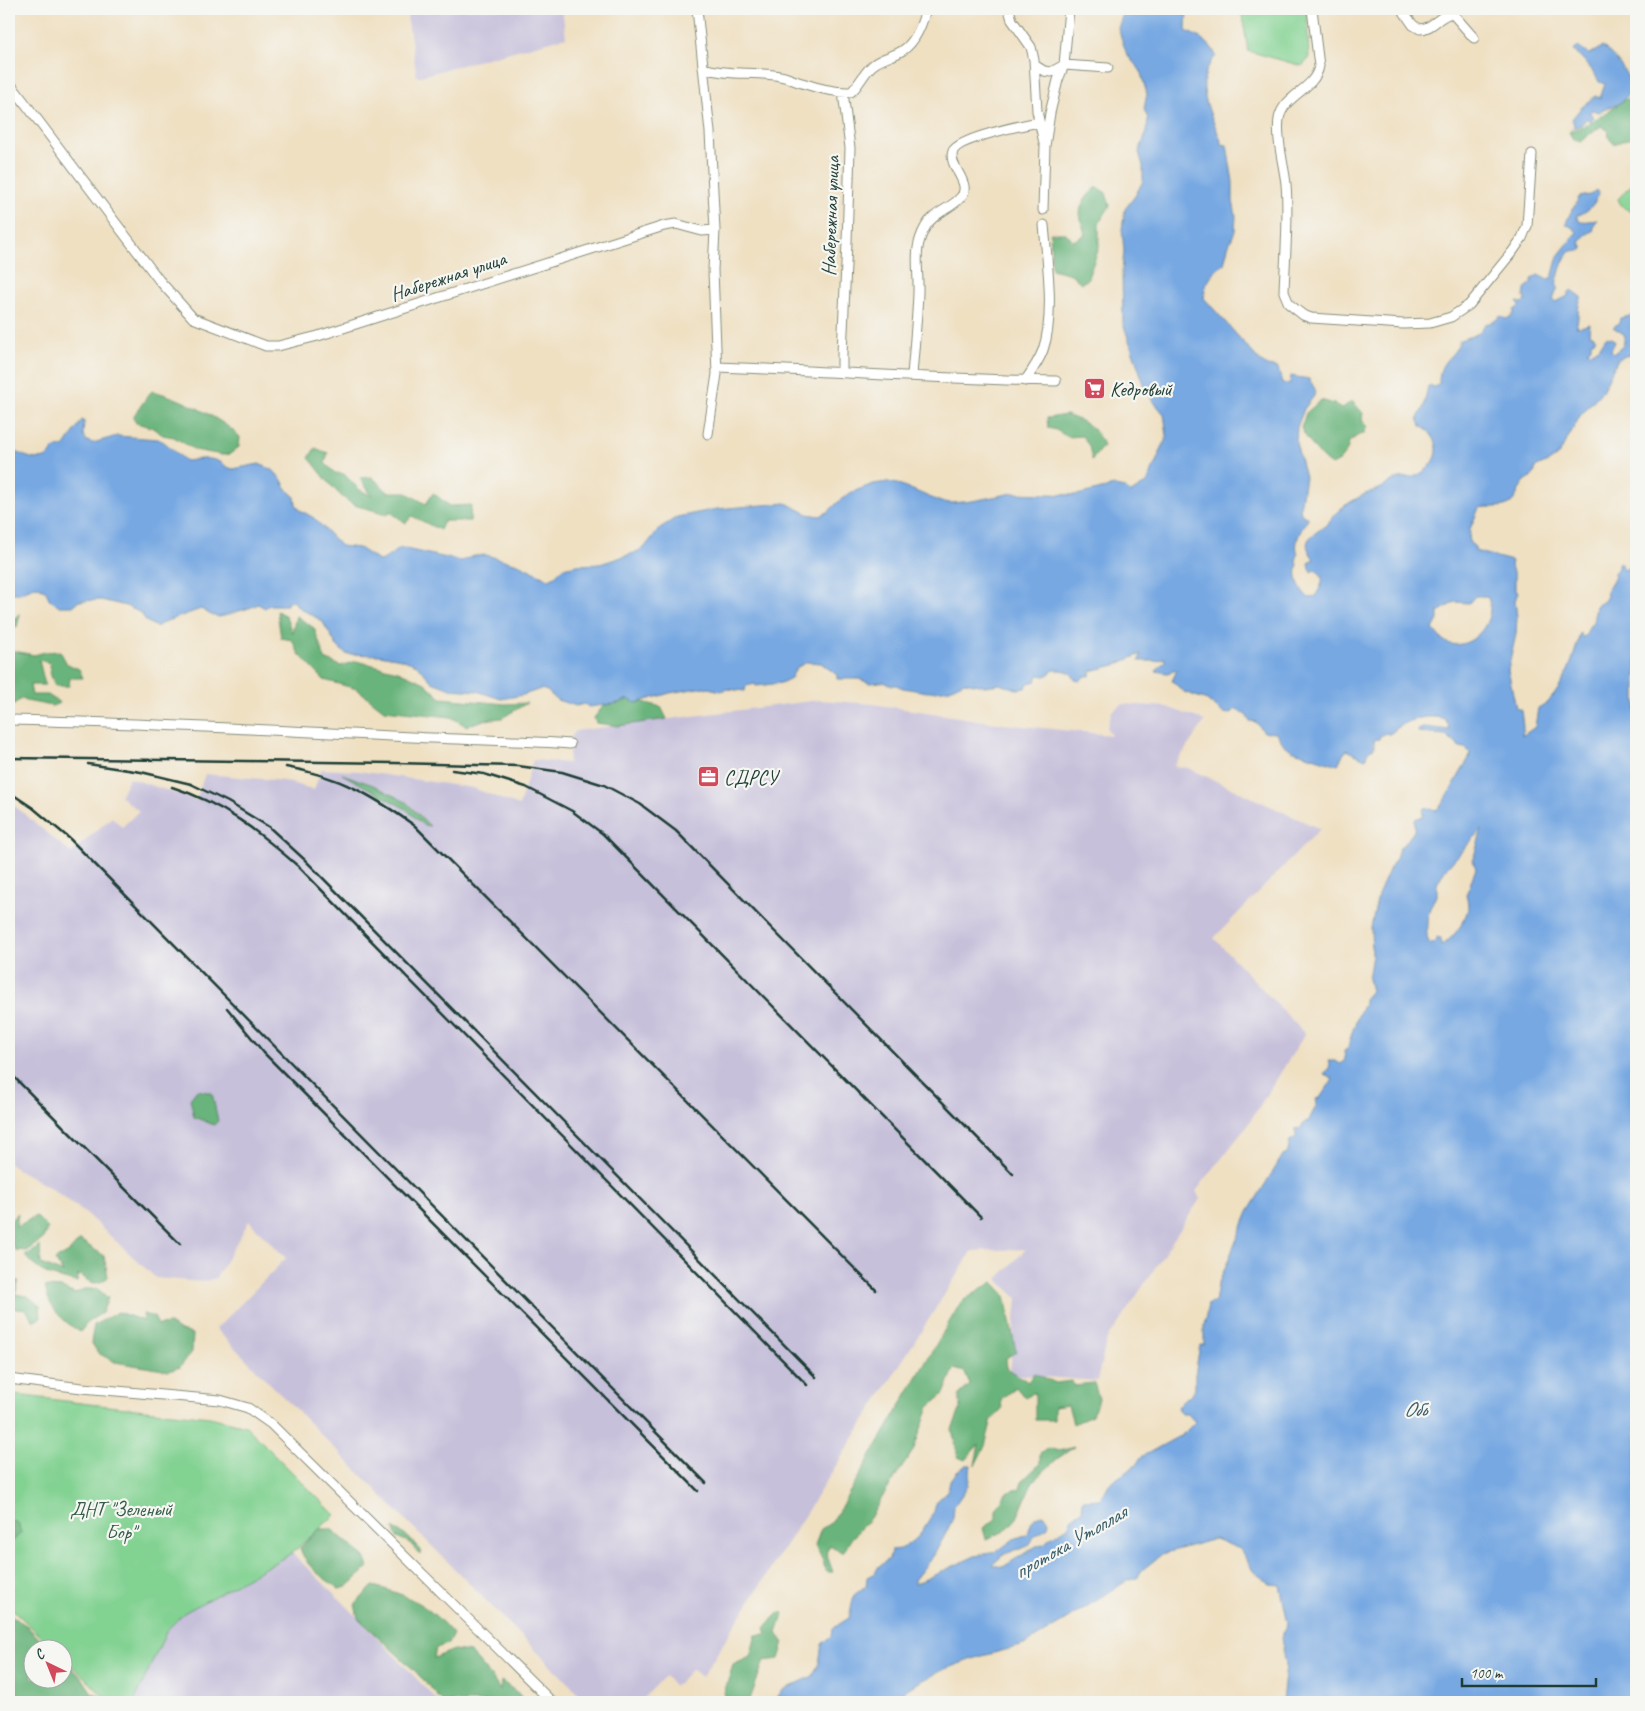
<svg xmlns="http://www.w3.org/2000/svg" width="1645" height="1711" font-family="Caveat,sans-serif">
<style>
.industrial{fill:#c6c0da}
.green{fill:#82d292;stroke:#508863}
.forest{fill:#69b47c;stroke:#447858}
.water{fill:#77a8e2;stroke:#4b728b;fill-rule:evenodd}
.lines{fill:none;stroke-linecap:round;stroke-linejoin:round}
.street-casing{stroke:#878e7b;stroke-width:11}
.street{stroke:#fff;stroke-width:9}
.rail{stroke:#1f3d34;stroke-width:2.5}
.labels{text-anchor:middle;stroke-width:4.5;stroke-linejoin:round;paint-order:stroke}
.street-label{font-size:20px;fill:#1f3d34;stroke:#f6f6f2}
.poi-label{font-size:20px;fill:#1f3d34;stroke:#f6f6f2;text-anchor:start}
.park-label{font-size:20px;fill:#335b47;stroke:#f6f6f2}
.water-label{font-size:21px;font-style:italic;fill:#395d68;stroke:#f6f6f2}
</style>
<rect width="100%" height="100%" fill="#f6f6f2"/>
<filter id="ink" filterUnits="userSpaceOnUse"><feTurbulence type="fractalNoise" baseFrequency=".02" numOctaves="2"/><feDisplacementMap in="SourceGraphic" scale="10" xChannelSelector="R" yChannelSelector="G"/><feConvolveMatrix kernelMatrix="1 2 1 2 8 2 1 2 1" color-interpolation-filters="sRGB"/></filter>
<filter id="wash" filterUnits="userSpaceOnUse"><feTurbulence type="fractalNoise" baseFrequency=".0096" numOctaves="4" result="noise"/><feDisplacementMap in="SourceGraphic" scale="20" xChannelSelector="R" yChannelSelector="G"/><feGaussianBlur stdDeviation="1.12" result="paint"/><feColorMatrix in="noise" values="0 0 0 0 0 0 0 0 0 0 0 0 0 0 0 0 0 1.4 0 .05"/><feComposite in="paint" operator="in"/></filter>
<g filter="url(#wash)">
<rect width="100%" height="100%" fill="#efe0c2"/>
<path class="industrial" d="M406,9H562L566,37L417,77Z
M819,700L873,704L1003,724L1111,735L1107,728L1112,711L1123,704L1167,707L1205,721L1174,766L1188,768L1320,829L1214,938L1305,1034L1247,1126L1196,1191L1200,1199L1116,1327L1107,1338L1097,1381L1010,1374L1017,1298L997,1279L1026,1249L972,1251L702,1677L692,1669L675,1686L665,1676L640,1702H587L216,1329L286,1258L249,1221L216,1278L202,1282L156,1278L83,1211L52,1189L9,1164V804L16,807L71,853L112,817L122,827L139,811L120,796L129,778L196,800L205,774L285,781L314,790L321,769L358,771L473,788L519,806L533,760L568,763L571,738L575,731Z
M292,1553L344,1603L439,1702H134L167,1630L184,1613Z"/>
<path class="green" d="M1241,9H1307L1309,59L1302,66L1248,51Z
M1636,180V210C1627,212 1621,207 1618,199Z
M9,1394L89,1404L210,1417L246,1426L335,1515L292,1553L184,1613L167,1630L134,1702H110L63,1657L62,1648H53L9,1606Z"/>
<path class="forest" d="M1626,99L1636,101V136L1614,144L1608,137L1609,131L1601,126L1581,142L1573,140L1569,132L1592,122Z
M1097,187L1106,193L1110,206L1099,223V248L1087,280L1081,283L1071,274L1052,269L1050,233H1066L1073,241L1085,235C1084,229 1082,225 1081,219C1077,205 1088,195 1097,187Z
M152,391C177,396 223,419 240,437L239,447L230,454L222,455L195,450L174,437L163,435L151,427L136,423L133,417L149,394Z
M1321,400L1334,404L1341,409L1352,401L1363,413L1362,420L1367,425L1364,433L1357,436L1349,442L1347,451L1338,462L1332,465C1323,462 1305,437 1301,428L1306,413Z
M1066,415C1083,421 1097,427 1103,446L1092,460L1089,446L1082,436L1068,437L1056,430L1048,428L1047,418Z
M315,448L328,453L325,463L335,473L344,474L360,490L372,496L360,478L372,477L388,492H405L426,504L433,493L450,506L471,505L470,521H444L440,530L412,516L406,523L389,511L388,515C378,511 368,509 357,506C337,498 323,474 309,458Z
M277,611L286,616L292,633L296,616L314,628L325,659L341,666L356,661L398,671L425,683L441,698L505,704L527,703L502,718L484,720L466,726L451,717L384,710L357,689L324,680L299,654L292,640L281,638Z
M20,614L17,627L9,631V617L13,619Z
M9,650L34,655L45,652L60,651L67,664L79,669L83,678H70L69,686H55L50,673V663L39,660L45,685H30L32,695H48L60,703L52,706L26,701L23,698L12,705L9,702Z
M628,699L636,703L643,702L661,707L667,719L618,726L596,723L594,718L604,705L621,703Z
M342,774L373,785L406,802L430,826L423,825L406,809Z
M197,1090L212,1093L218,1121L214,1125L194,1117L190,1099Z
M18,1213L16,1227L36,1216L48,1228L42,1240L26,1251L15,1250L9,1238V1223Z
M80,1240L104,1256L108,1277C95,1288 90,1282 78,1274L77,1282C54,1277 41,1275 25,1256L40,1246L41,1264L63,1273L55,1260L69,1252Z
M9,1276L19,1281L15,1294L28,1296L40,1306L41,1318L34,1321L26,1310L9,1308Z
M993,1282L1005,1295L1016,1352L1006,1358L1007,1368L1028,1382L1034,1373L1056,1383L1071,1381L1074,1385L1094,1383L1099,1399L1092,1415L1073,1423L1068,1405L1054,1407V1420H1035V1392L1025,1398L1016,1387L1001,1399L1002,1410L992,1419L985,1446L975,1465L979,1444L965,1460L958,1457L952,1429L961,1408L959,1395L970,1385L965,1372L954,1369L944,1394L929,1407L913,1451L883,1496L870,1518L851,1539L843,1553L830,1545L826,1553L833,1572H826L823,1561L815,1545L821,1529L832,1522L961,1302Z
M45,1287L62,1288L75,1294L83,1289H98L108,1298L102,1313L89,1321L80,1332C62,1320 49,1309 45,1287Z
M118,1312L144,1321L143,1314L154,1317L158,1325L170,1324L180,1331L193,1334L192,1352L180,1367L169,1371L115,1362L98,1353L91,1342L94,1325Z
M1074,1447L1057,1459L1033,1481L1017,1518L1005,1531L986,1539L983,1528L996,1519V1510L1006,1493L1020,1488L1022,1481L1040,1464V1454L1048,1448L1059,1451Z
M9,1520L18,1523L21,1533L11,1543L9,1541Z
M393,1528L408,1537L421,1550L420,1555L410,1543L397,1537Z
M319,1529H331L365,1557L368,1568L347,1587L339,1589C323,1577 306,1568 300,1548Z
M373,1586C407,1594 430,1606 453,1634L448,1644L436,1648L434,1658L454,1650L470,1652L490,1675L500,1690L501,1681L518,1693L525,1702H443L415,1671L358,1618L355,1604Z
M778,1612L784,1613L777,1633L784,1643L779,1659L764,1661L749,1702H728L724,1693L733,1665L750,1657L756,1635L767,1634L765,1628Z
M9,1615L26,1625L48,1648H32V1678H62L63,1659L83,1679L92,1693L99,1695L107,1702H9Z"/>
<path class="water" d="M1122,9H1187L1186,31C1200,38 1210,41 1216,56C1190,84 1212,113 1222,144L1227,145L1233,182V201L1236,216L1235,231L1228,247L1224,264L1214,272L1206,285L1204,298L1260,361L1267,366L1278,368L1282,383L1290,384L1291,376L1309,379L1315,389L1314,396L1304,409L1297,427L1296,443L1305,477L1300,508L1301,514L1308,518C1302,529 1293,541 1298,554L1296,561L1298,564C1294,576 1299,590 1309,598L1315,597C1320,587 1329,576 1314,570L1311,572L1309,563L1314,559C1298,538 1314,536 1327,524C1331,520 1333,515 1337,512C1344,505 1354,500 1363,495C1369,492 1376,491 1381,488C1386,486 1389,482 1394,480C1401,476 1410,479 1416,476C1441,464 1445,441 1421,426L1418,418L1424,406L1428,386L1434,387L1439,384C1439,357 1453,361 1460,340C1472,335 1478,337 1485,324L1493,322L1501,316L1506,319L1511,317L1514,313V310L1520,306L1517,302L1523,303L1526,301L1524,297L1525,289L1532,283V279L1538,275L1546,279L1552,278L1558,256L1577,232L1573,228L1566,224C1569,213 1575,207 1579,197L1590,195L1596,190L1599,194C1594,205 1588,212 1576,216L1580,222L1597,220L1593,227L1594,230C1586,235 1582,236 1580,245H1583V249L1580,251C1563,246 1560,274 1556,284L1558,287L1553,300L1556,302L1568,296V293L1572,290L1582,297C1576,307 1580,316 1576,327L1584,326L1590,324L1589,334L1594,336L1596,339L1591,342V347L1587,351L1592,352L1599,348L1606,337L1612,338L1615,342L1611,350L1614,353L1623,346L1625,335L1613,327L1619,323L1620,318L1636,315V350L1631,354L1618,359L1602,391L1580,416L1562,449L1556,457L1550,461L1535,468C1536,477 1529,477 1524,482C1519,488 1517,498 1511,503C1503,509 1489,506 1479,508L1470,529L1469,542L1475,547V551L1512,561L1511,566L1515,578V591L1518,592L1515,601L1517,617L1516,634L1508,670L1516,708L1521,710L1523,727L1522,736L1535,727L1538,708C1541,706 1545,704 1548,702C1566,683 1574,657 1580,633L1583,638C1588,633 1588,626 1593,622L1596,606L1604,601L1607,596L1606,592L1615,576L1613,574L1618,568V563L1622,564L1624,570L1627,569L1631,561L1636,555V1702H1282L1286,1665L1281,1638L1288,1623L1280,1585L1270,1584L1253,1571L1240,1549L1215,1539L1162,1554L1141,1571L1137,1579L1128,1580L1066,1620L1024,1645L975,1658L945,1669L912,1686L889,1702H766L777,1697L783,1690L813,1676L819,1663L822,1644L832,1636L833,1628L849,1618L854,1595L866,1586L867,1577L875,1573L879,1566L889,1559L891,1550L901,1549L918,1537L934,1512L936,1502L948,1491L950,1481L957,1472L966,1465H971L968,1486L954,1506L953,1518L946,1533L934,1555L914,1580L915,1584L975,1556L996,1552L1014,1539L1028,1534C1031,1524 1032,1515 1044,1515L1049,1520L1048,1527L1034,1536L1030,1545L1021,1549L1013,1550L1004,1554L992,1565L1003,1567L1038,1545L1044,1544L1049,1539L1068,1527L1072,1518L1082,1511L1083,1500L1101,1499L1109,1484L1136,1465L1141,1457L1183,1434L1195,1422L1188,1414H1181L1177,1408L1185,1398L1191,1396L1195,1388V1375L1200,1345H1204V1326L1208,1304L1215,1302L1218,1285L1248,1212L1283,1155L1288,1152L1290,1141L1296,1138V1128L1300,1129L1306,1121L1308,1122L1317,1104L1316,1099L1320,1098C1325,1090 1329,1086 1333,1078L1324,1075L1330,1066L1328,1061H1335L1341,1064L1345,1060L1344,1051L1348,1048C1349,1041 1359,1009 1364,1005V999L1371,991L1368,979L1372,955L1371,928L1378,895L1390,868L1396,858L1399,848L1406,842L1414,831L1415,819L1423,816V810L1425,807L1436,811L1448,795L1469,758L1470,753L1465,748L1459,747L1456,742L1450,740L1445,735L1419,733L1418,730L1425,727L1449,730L1448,724L1445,719C1429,714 1413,718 1399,727C1395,729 1393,732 1390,734L1386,733L1380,736L1379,739L1374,740V748C1369,750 1366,752 1367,758L1365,759L1347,750L1342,756L1338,765L1294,751L1285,746L1276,733L1264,732L1256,722L1250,721L1246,715L1235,709L1231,714L1223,713L1207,700L1184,692L1172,681L1177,670L1167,673L1156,671L1165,661V658L1157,661H1139L1141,654L1115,665L1091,671L1090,676H1085L1080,681L1075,680C1071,670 1064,670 1054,670L1046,676L1038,675L1036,681L1028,683L1026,688L1017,689L999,684L985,686L964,682L950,689L927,692L903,688L896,685H889L884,682L869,683L859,679H837V675L821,663L807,662L796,668L791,678L781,683L756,686L755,684L746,686L745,691L727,689L721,691L704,687L670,693L636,703L628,699C616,705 602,705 589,707L584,704L576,706L557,700L547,691L541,689L523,695L501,699L477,691L451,689L432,682L417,665L401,659L380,655L346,654L337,646L322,621L298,607L294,601L287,602V605H269L265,608L258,604C251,608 246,609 239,611C220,617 219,621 201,609L164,622L156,627L146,621L141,613L126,606L101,600L79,601L73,606H59L50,600L45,590L36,586L20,593H9V447C19,455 47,468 53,449L65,446L82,420L84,421L83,435L87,441L93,443L117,436L158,439L164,442L186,461C196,460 204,457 215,460C222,462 226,468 233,469L259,464L273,470L282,480L286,489L295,497L296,504L300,510L314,518L341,546L359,548L379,561C388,559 392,552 401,548L461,561L474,556L486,555L518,564L549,579L555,576L563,568L577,565L600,564L634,553L644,548L660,528L677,517L717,509L786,503L808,514L820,516L828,512L839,501L850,493L873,484L888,482L901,485L941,502L953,503L972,501L1013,493L1077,495L1114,486L1125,488L1131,493L1147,483L1167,436L1164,414L1153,401L1145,387L1123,323L1122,272L1124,251L1122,229L1125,209L1135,196L1143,181V166L1139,152L1146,134L1148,119L1144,109L1147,94L1140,70L1127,55L1118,28L1123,14ZM1475,596H1482L1488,598C1497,619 1474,649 1451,644C1443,642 1438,635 1433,629L1438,620V612L1455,602L1469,603ZM1482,829L1473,860L1476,869C1471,878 1471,886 1466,894C1467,898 1468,902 1468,906C1468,918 1452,941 1441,945V938L1437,937L1435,942L1430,944C1423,934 1428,904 1437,896V884L1444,871Z
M1578,47L1585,52L1590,54L1602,47L1606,49C1621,65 1645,89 1616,105C1609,108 1606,106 1600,112L1592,110L1590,112L1594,117L1591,121L1587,118L1581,125L1573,128L1574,125L1572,119L1580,109L1595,96L1600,98L1605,84L1599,82C1597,75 1578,52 1573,51Z"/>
</g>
<g filter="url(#ink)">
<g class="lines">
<defs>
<path id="street" d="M697,9L710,132L715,230L713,270L717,374L708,434
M1009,9L1012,20L1031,47L1034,60L1037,111L1044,143
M1312,9L1319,66C1315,90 1283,95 1279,119C1276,139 1284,165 1286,184C1289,220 1285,257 1284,292L1289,304L1303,315L1311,318L1403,324L1430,323L1451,317L1469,305L1513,251L1522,238L1527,226L1532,154
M1402,9L1413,25L1420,29C1433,29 1439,15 1452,13L1474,38
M1036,66L1044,71L1051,72L1064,65L1108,68
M703,68C730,76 753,71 780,76C787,77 794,81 802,83C817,88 835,93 851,92C860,84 864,72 873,65C880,59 890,57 898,53C914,46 922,25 926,9
M9,82L159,280L193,318L266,346H278L318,336L664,226L676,224L702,231L715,230
M1043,210L1045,146L1050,113L1058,80L1064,65L1069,9
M718,367C830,371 943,380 1056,381
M842,372V354L847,242L850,148L843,92
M912,376C914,348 917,320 918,293C919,266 912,250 926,226C934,212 951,209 961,197C973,183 947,166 953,151C959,138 1023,125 1039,122
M1025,381C1032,371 1039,361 1043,350C1055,316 1047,261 1044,225
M9,720C143,723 277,730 411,737C464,740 517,740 570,744
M9,1379L82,1388L220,1400L248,1408L271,1424L552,1702"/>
</defs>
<use href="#street" class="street-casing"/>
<use href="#street" class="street"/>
<path class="rail" d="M9,758L395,763L518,766L562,772L604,785L640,804L676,831L1013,1174
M88,764L141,772L191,784L228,802L269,827L305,860L816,1377
M286,767C339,776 372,795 415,826L876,1290
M452,770L484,774L526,787L572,811L603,834L981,1217
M172,787C223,803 259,832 299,867L807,1385
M9,792L33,808L70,839L706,1483
M227,1008L264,1053L698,1491
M9,1072L180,1244"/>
</g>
</g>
<defs>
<symbol id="supermarket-square" viewBox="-11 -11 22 22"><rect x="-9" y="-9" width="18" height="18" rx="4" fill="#d1495b" stroke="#f6f6f2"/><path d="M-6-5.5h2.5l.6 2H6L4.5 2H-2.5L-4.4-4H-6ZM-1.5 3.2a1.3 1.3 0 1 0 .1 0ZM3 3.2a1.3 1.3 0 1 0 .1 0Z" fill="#fff"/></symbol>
<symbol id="office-square" viewBox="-11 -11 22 22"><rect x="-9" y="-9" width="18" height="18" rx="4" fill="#d1495b" stroke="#f6f6f2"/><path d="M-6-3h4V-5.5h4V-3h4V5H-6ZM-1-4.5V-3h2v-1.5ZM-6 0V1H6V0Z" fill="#fff"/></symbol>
</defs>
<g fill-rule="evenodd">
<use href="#supermarket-square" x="1082" y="376" width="25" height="25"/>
<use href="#office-square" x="696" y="764" width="25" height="25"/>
</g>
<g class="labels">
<g class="street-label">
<text transform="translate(830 216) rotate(-88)" y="7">Набережная улица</text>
<text transform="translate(448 276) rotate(-18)" y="7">Набережная улица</text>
</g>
<g class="poi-label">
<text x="1110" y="396">Кедровый</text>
<text x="724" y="784">СДРСУ</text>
</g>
<g class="park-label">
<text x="121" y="1516">ДНТ "Зеленый<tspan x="121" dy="23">Бор"</tspan></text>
</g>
<g class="water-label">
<text x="1415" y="1416">Обь</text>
<text transform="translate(1070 1542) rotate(-30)" y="7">протока Утоплая</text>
</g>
</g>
<rect width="1645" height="1711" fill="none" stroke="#f6f6f2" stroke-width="30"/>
<g transform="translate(48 1664) rotate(317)"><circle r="24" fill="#f6f6f2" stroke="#a0aca6"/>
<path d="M0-4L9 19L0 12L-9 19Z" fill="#d1495b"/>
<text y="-8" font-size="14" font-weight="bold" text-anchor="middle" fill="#1f3d34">С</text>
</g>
<path d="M1462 1678v8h134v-8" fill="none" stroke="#1f3d34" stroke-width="2.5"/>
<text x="1470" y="1678" font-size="15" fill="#1f3d34" stroke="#f6f6f2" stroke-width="4" paint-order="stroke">100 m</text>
</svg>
